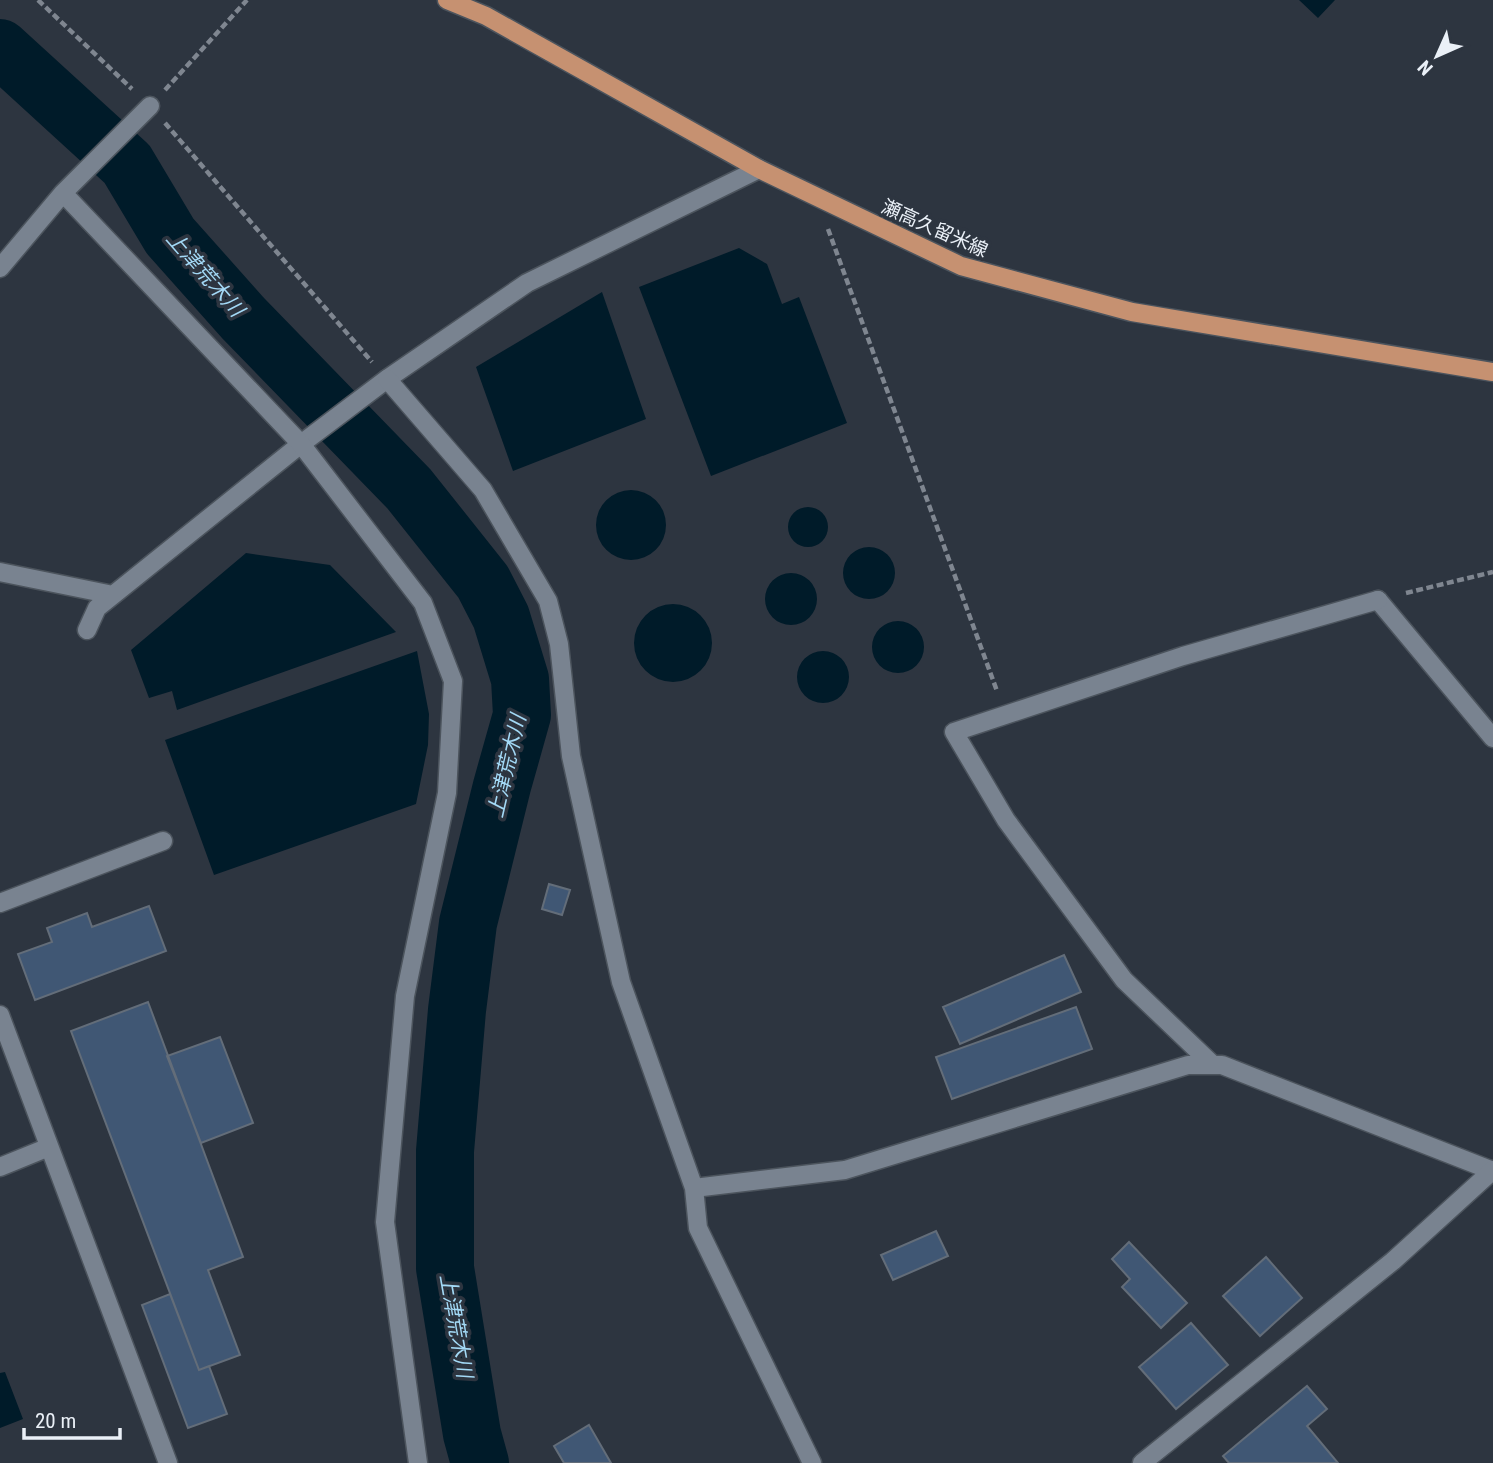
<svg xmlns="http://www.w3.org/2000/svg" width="1493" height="1463" font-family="'Roboto Condensed','Noto Sans JP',sans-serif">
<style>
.water{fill:#001b29}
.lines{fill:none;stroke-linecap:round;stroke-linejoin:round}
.river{stroke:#001b29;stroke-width:58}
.building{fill:#405774;stroke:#636d79;stroke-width:2}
.service-casing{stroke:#4c545d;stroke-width:21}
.minor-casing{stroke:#4c545d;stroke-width:21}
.tertiary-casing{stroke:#4c545d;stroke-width:21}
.primary-casing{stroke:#4c545d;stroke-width:21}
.path{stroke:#7f8690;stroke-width:4.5;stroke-dasharray:7 3.5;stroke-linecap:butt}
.service{stroke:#798390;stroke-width:18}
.minor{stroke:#798390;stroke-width:18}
.tertiary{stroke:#798390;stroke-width:18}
.primary{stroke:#c69171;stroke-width:18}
.labels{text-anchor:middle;stroke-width:7;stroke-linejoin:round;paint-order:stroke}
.street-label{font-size:19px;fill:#eaf0f7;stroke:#2d3540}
.water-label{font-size:21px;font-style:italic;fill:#a3d9f6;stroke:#2d3540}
</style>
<rect width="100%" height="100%" fill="#2d3540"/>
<path class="water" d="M1299,0H1335L1318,18Z
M739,248L767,264L782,304L799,297L847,423L711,476L639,287Z
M602,292L646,419L513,471L476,367Z
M596 525a35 35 0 1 1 70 0a35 35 0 1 1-70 0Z
M788 527a20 20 0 1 1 40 0a20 20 0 1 1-40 0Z
M843 573a26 26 0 1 1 52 0a26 26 0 1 1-52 0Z
M246,553L330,565L396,632L177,710L172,691L149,698L131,650Z
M765 599a26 26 0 1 1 52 0a26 26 0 1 1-52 0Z
M634 643a39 39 0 1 1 78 0a39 39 0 1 1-78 0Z
M872 647a26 26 0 1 1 52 0a26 26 0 1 1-52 0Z
M417,651L429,714L428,745L416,804L214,875L165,740Z
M797 677a26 26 0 1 1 52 0a26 26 0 1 1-52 0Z
M5,1372L23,1419L0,1428V1373Z"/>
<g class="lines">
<path class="river" d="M0,48L127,164L170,236L243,318L409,489L483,582L501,617L520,679L522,715L502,786L468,923L457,1010L445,1151V1268L472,1434L480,1463"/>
</g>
<path class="building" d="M549,884L570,890L562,915L542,909Z
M149,906L166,951L35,1000L18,954L52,942L47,928L87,913L92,927Z
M1064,955L1081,992L960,1044L943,1007Z
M148,1002L243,1257L208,1270L240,1355L199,1370L71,1031Z
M1076,1007L1092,1049L952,1099L936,1057Z
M220,1037L253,1123L201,1143L167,1056Z
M936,1231L948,1256L893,1280L881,1255Z
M1129,1242L1187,1303L1161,1328L1122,1287L1130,1279L1112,1259Z
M1266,1257L1302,1298L1260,1336L1223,1296Z
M170,1294L199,1370L209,1366L227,1414L188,1428L142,1305Z
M1191,1323L1228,1365L1176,1409L1139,1367Z
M1307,1386L1327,1409L1307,1426L1338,1463H1229L1223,1456Z
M589,1425L611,1463H564L554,1446Z"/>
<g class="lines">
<defs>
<path id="service" d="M0,572L113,595
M1378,600L1493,738
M87,630L97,608L301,444L387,379L527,283L759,169
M0,903L163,841
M0,1015L168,1463
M0,1167L49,1147"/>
<path id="minor" d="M63,193L150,106
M0,268L63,193L301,444L423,603L453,681L447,793L405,996L385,1222L418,1463
M387,379L483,490L548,601L559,644L571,756L621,982L694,1188L698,1228L812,1463
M1213,1065L1124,980L1006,820L954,732L1183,656L1378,600
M694,1188L845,1170L1188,1065H1222L1493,1171"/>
<path id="tertiary" d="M1142,1463L1393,1261L1493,1170"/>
<path id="primary" d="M447,0L486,16L759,169L961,266L1132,312L1493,372"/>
</defs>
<use href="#service" class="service-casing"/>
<use href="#minor" class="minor-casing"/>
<use href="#tertiary" class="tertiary-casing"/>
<use href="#primary" class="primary-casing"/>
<path class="path" d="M38,0L132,89
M165,90L247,0
M165,123L372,362
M828,229L997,691
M1406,593L1493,572"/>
<use href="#service" class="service"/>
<use href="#minor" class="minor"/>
<use href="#tertiary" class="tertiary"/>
<use href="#primary" class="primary"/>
</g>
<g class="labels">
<g class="street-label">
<text transform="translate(935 228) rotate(24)" y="7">瀬高久留米線</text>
</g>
<g class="water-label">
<text transform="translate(205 274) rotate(49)" y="7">上津荒木川</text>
<text transform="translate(507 766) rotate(-77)" y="7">上津荒木川</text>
<text transform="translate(456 1326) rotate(80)" y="7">上津荒木川</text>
</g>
</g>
<g transform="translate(1437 56) rotate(225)" stroke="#2d3540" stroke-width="5" paint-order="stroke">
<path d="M0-5L12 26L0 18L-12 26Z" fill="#eaf0f7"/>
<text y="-10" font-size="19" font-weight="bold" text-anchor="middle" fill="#eaf0f7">N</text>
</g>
<path d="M24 1428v10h96v-10" fill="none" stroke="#eaf0f7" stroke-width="3.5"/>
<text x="35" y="1428" font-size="21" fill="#eaf0f7" stroke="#2d3540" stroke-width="5" paint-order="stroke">20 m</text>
</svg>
